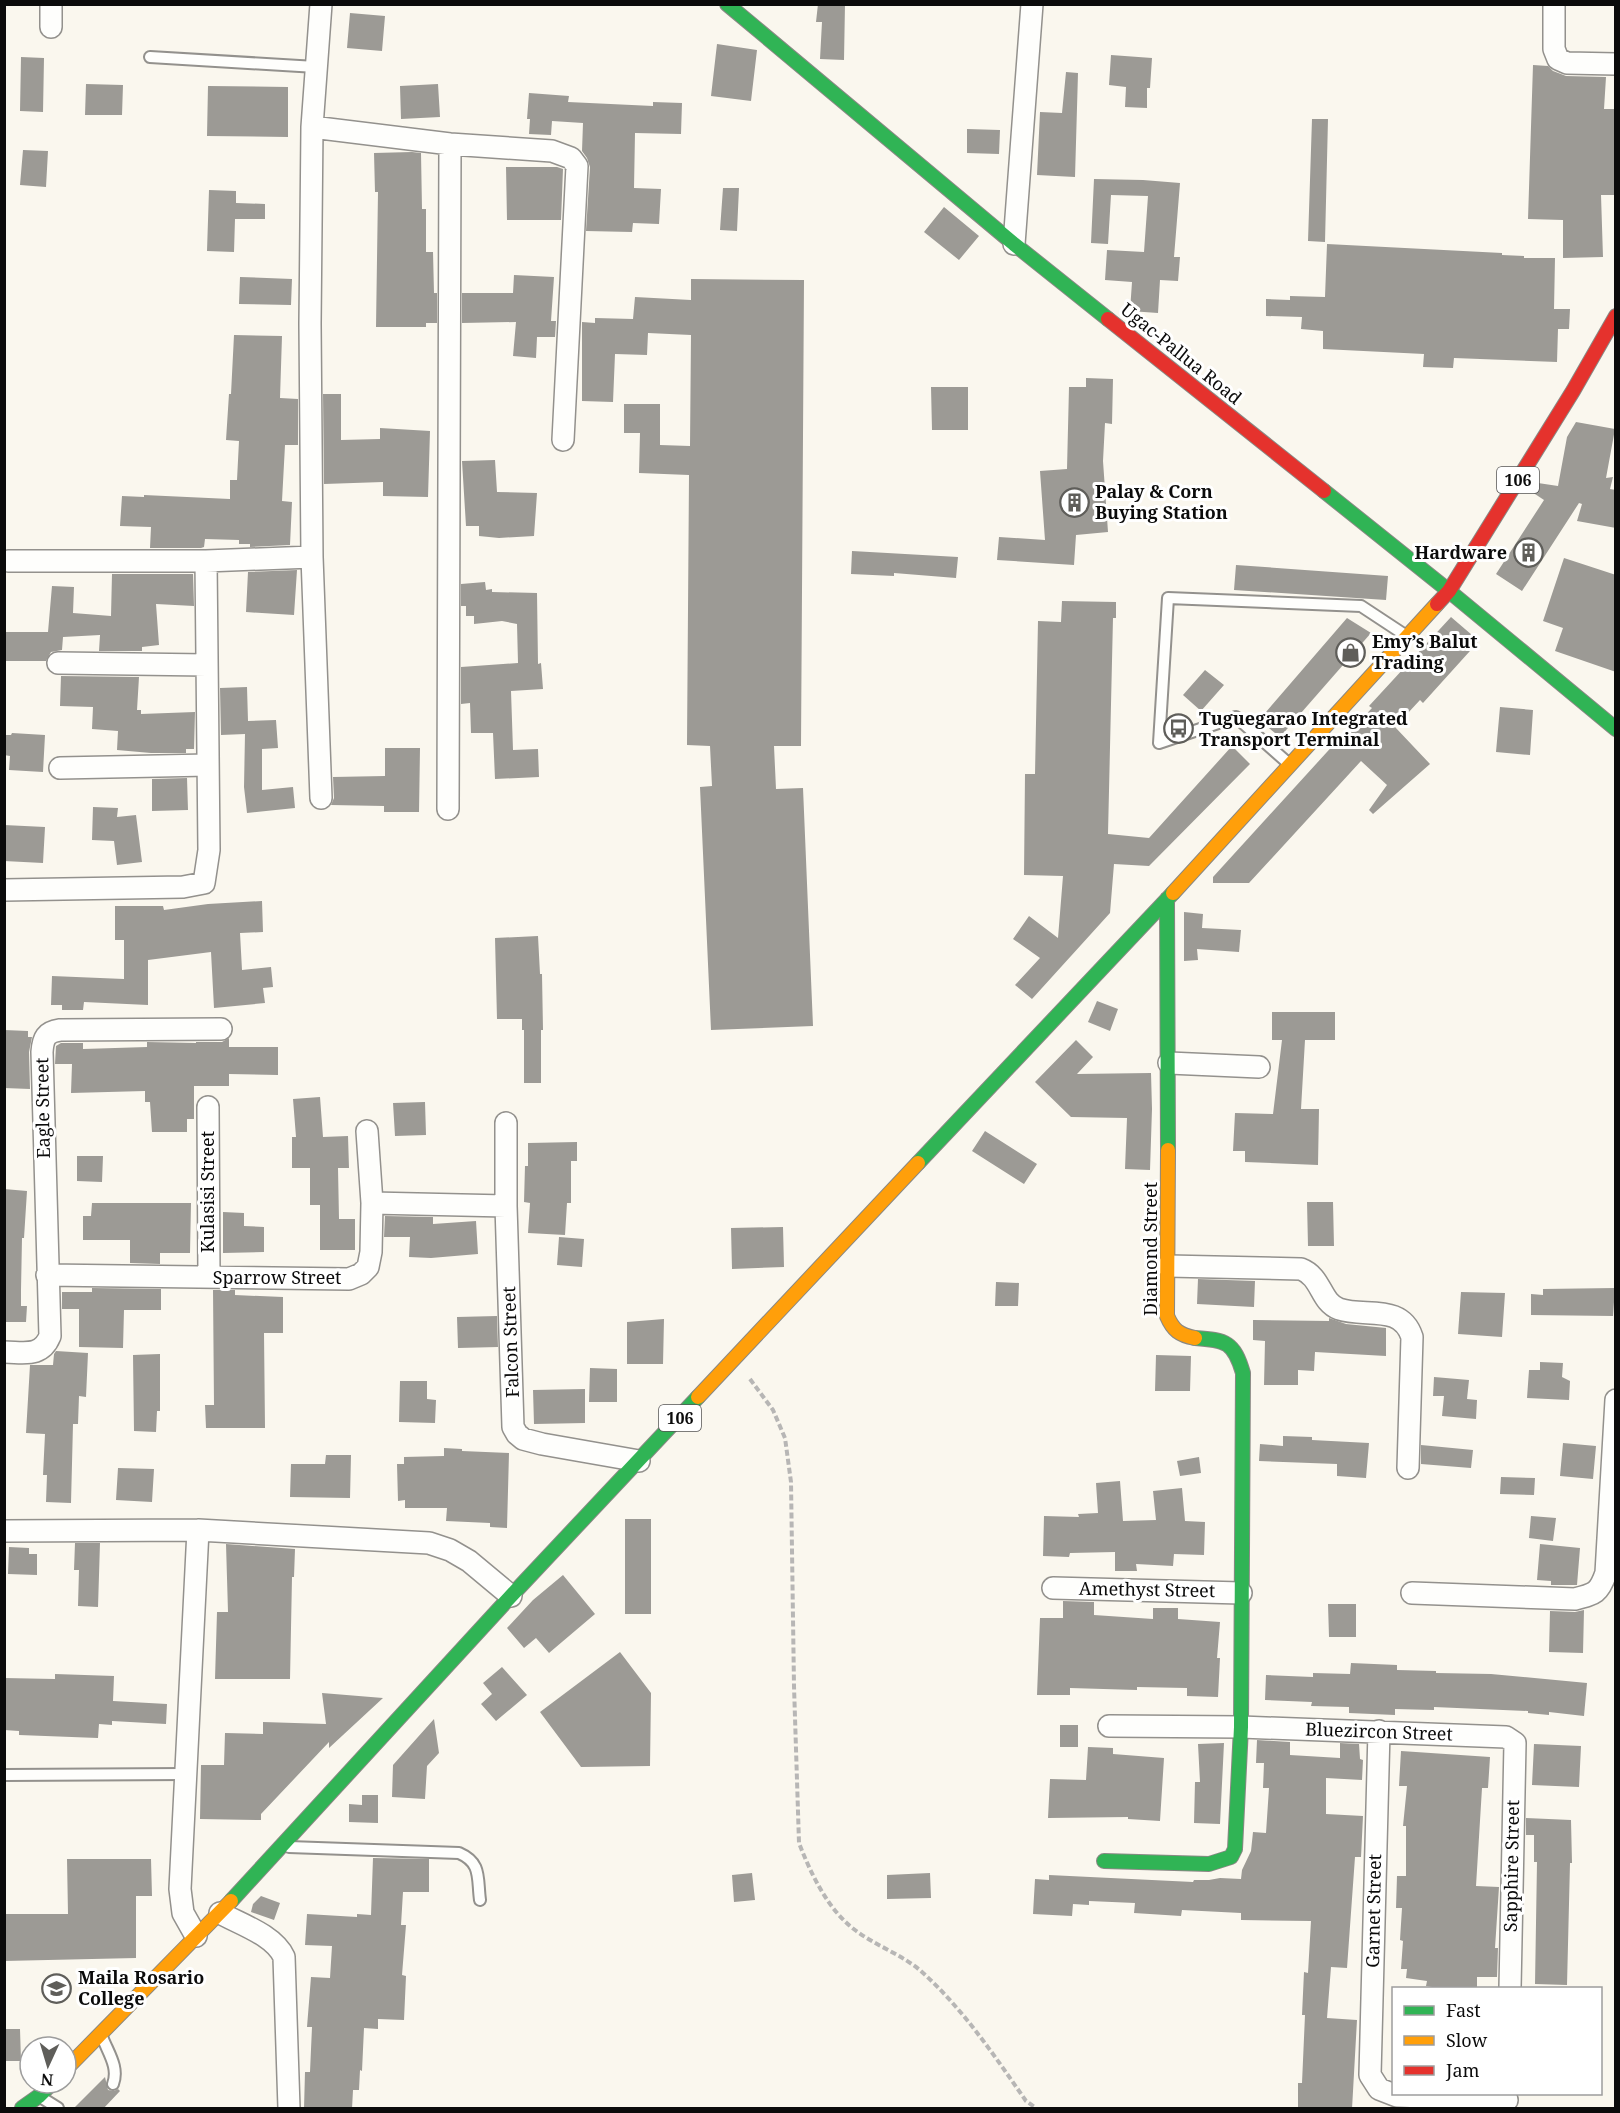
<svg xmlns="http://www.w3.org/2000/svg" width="1620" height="2113" font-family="'Noto Serif',serif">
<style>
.building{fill:#9c9a95}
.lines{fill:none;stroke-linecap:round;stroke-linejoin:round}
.lane-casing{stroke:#93918d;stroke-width:14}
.street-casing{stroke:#93918d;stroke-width:24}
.fast-casing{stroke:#898884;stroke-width:16}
.slow-casing{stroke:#898884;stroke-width:16}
.jam-casing{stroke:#898884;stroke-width:16}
.path{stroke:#b7b6b5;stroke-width:4;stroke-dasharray:6 3;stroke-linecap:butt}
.lane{stroke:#fefefc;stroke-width:10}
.street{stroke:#fefefc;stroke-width:21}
.fast{stroke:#30b455;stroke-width:14}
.slow{stroke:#ff9f0a;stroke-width:14}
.jam{stroke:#e5322d;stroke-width:14}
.labels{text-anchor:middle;stroke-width:6;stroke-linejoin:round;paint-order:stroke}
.shield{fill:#fff;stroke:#545454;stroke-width:1.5}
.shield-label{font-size:16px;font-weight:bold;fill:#0b0b0b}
.street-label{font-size:18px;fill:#0b0b0b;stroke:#fff}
.poi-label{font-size:18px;font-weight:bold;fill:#0b0b0b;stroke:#fff;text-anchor:start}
</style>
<rect width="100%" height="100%" fill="#faf7ee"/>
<path class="building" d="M818,4H845L844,60L820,59L822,22H816Z
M350,13L385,16L382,51L347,48Z
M717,44L757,50L751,101L711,96Z
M1111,55L1152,58L1150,88H1147V108L1125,107L1126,87L1109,85Z
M21,57L44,58L43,112L20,111Z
M1533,65L1548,66L1553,71L1566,76L1606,77L1604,109H1616V195H1601L1603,257L1563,258V220L1528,219Z
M1066,72L1078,73L1075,177L1037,175L1040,112L1062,113Z
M86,84L123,85L122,115H85Z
M438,84L440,117L401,119L400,86Z
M208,86L288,87V137L207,136Z
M529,93L569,96L568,102L653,106V102L682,103L681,134L635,133L634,188L661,189L659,224L633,223L632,232L586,231L590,167L587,158L582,151L583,123L552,121L551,135L529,134L530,119H527Z
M1312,119H1328L1325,242L1308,241Z
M967,129L1000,130L999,154L967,153Z
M23,150L48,151L46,187L20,185Z
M412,152L421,153L422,209H426V252H433L434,293H437V323H426V327H376L378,192H375L374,153Z
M506,167H557L563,169L561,220H507Z
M1094,179L1143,180L1180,183L1174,257H1180L1178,281L1160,280L1158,313L1130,311L1132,282L1105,280L1107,250L1144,252L1148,196L1111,195L1108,244L1091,243Z
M723,188H739L737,231L720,230Z
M209,190L236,191V203L265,204V219H235L234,252L207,251Z
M944,207L979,236L959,260L924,232Z
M1327,244L1502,253V255L1524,256V258H1555L1554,309H1570L1569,329H1558L1557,362L1454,358L1453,368L1423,367L1424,354L1323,349V331L1301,329L1302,317L1266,316V299L1290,300V296L1325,297Z
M514,275L554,277L551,321H556L555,337H537L536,358L513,356L516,322L462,323V293H513Z
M240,277L292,279L291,305L239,304Z
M691,279L804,280L801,746H774L776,789L803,788L813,1026L711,1030L700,787L712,786L710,746L687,745L689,475L639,473L640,433H624V404H660V445L690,446L691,335L648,333L647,355L615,354L613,402L582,401V322L595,323V318L633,319L635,297L691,300Z
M234,335L282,336L280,398L298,399V445H285L282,501L292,502L290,545L250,547V544H239V540L205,539L204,547L201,548H150L151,527L120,526L122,496L144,497V495L230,499V480H237L239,441L226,440L229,394H231Z
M1086,378L1113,379L1112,424L1105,423L1103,461L1108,532L1076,535L1074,565L997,560L999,537L1045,540L1040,471L1067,469L1069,387H1086Z
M931,387H968V430H932Z
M323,394H341V440L380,439V428L430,431L428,497L383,496V482L324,484Z
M1576,422L1615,429L1606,478L1613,477L1610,489L1616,490V528L1577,521L1582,504L1579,503L1522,591L1496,574L1544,500L1532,492L1538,483L1558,486L1567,437Z
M495,460L497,492L537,493L534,536L499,538L479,536V526H466L462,461Z
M852,551L958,557L956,578L894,573V576L851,574Z
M1564,558L1616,575V672L1555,651L1563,628L1543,621Z
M1236,565L1388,576L1386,600L1234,590Z
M297,570L294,615L246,612L248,572Z
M112,574H193L194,606L156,604L159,645L142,647V651H99L100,635L63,637L62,650L51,652L46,661H4V632H48L52,586L74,587L73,613L111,616Z
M485,582L486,590L492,589V592L537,593L538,664L541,663L543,689L511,691L513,750L538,749L539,777L495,779L493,733H471L470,703L461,704V667L518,663L517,624L502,621L474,624V616H466V606H461V584Z
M1062,601L1116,602V618H1113L1108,834L1149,838L1232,746L1250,764L1149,866L1114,864L1110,913L1032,999L1015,985L1040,958L1013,939L1029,916L1058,938L1063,876L1024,875L1025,774H1035L1038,621L1061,622Z
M1451,617L1479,641L1423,703L1420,700L1395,727L1430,764L1373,814L1369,810L1387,785L1361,761L1249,883H1213V877L1337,741L1339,743L1372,708L1369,706Z
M1347,618L1371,633L1280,737L1259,720Z
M1205,670L1224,685L1201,711L1183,695Z
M61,676L139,677L137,710H141V714L195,712L194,749H186V753H151L117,750L118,731L92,729L93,707L60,706Z
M247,687L248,721L276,720L278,748L262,749V790L293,787L295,808L247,813L244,787L245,734L221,735L220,688Z
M1500,707L1533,710L1530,755L1496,752Z
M12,733L45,735L43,772L9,770L10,756L4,755V735H11Z
M385,748H420L419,812H384V806L331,805L334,798L333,777L385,776Z
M187,778L188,810L152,811V779Z
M93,807L118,808L117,817L136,815L142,862L117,865L114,841L92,840Z
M4,825L45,827L43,863L4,861Z
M262,901L263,932L240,933L242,970L271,967L273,987L263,988L265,1003L214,1008L211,952L148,960V1005L84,1002L83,1010H62V1005H51L52,976L124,979V940H115V906H163L164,910L208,904Z
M1184,912L1203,914L1202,928L1241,930L1239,952L1197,949L1198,960L1184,961Z
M538,936L540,974H542L543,1030H541V1083H524V1030H522V1019H497L495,938Z
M1097,1001L1118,1009L1110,1031L1088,1022Z
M1272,1012H1335V1040H1305L1301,1109H1319L1318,1165L1245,1162V1151H1233L1235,1113L1273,1114L1282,1040H1272Z
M4,1030L28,1031V1037H32L29,1052L30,1089L4,1088Z
M229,1038V1047H278V1075L229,1074V1086H194V1119H187V1132H152L150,1102H145V1091L71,1093L72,1064H55L56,1046L61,1043H83V1049L147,1047V1042L196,1043V1042H222Z
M1076,1040L1093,1057L1077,1074L1151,1073L1152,1109L1150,1170L1125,1169L1127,1118L1071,1117L1035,1082Z
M320,1097L323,1137L348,1136L349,1168H338L339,1219H355V1250H320V1205H310V1168H292V1137H296L293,1099Z
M425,1102L426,1135L395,1136L393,1103Z
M985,1131L1037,1164L1024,1184L972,1151Z
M577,1142V1161H571V1203H567L565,1235L528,1233L530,1203L524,1202L525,1166H528V1143Z
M77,1156H103L102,1182L77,1181Z
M4,1189L27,1191L24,1238H22L21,1290V1306H27L26,1322H5Z
M1307,1202H1333L1334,1246H1308Z
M92,1203H191L190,1253H160V1264L130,1263V1240H83V1216H91Z
M223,1212L244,1213V1226L264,1227V1252L223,1253Z
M385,1216L433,1217V1224L476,1221L478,1254L431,1258L409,1257L410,1237H384Z
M783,1227L784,1267L732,1269L731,1228Z
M559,1237L584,1239L582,1267L557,1265Z
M1198,1279L1255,1281L1254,1307L1197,1304Z
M996,1282L1019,1283L1018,1306H995Z
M92,1288L161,1289V1310H124L123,1348L79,1347V1309H62V1292H92Z
M1615,1288L1613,1316L1531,1315V1294L1543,1295V1289Z
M213,1290H235V1295L283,1297V1333H264L265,1428H206L205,1405H214Z
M1461,1292L1505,1293L1502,1337L1458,1334Z
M497,1316L498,1347L458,1348L457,1317Z
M1329,1318L1346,1324L1386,1328V1356L1315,1352L1314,1371L1298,1370V1385H1264L1265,1341L1253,1340V1320L1329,1321Z
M664,1319L663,1364H627V1322Z
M56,1351L88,1353L86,1397L79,1396L78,1424H73L71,1503L46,1502L47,1475H43L45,1434L26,1433L30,1365H53L54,1354Z
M160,1354V1411H157L156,1432L134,1431L133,1355Z
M1156,1355L1191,1356L1190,1391H1155Z
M1540,1362L1563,1363L1562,1377L1570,1381L1569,1400L1527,1398L1529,1370H1540Z
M590,1368L617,1369V1402H589Z
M1434,1377L1469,1380L1467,1399L1477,1400L1476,1419L1442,1416L1444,1396H1433Z
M400,1381H427V1399L436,1400L435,1423L399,1422Z
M585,1389V1423L534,1424L533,1390Z
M1283,1436L1312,1437V1440L1369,1443L1366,1478L1337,1476V1464L1259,1461L1260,1444L1283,1446Z
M1563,1443L1596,1446L1593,1479L1560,1476Z
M1421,1445L1473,1450L1471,1468L1421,1464Z
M444,1448L462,1449V1451L509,1453L507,1528L490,1527V1523L446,1521L447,1508H405V1500L398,1501L397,1464H404V1457L444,1456Z
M326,1455H351L350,1498L290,1497L291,1464H325Z
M1199,1457L1201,1473L1180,1476L1177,1461Z
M118,1468L154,1469L152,1502L116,1500Z
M1501,1477L1535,1478L1534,1495L1500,1494Z
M1120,1481L1123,1521L1156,1520L1153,1491L1182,1488L1185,1521L1205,1522L1204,1555L1174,1554L1173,1566L1136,1564L1137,1571H1115V1552L1070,1553L1069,1557L1043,1556L1044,1516L1079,1517L1078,1514L1098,1513L1096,1483Z
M1531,1516L1556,1518L1553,1541L1529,1538Z
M625,1519H651V1614H625Z
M75,1543H100L98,1607L78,1606L79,1570H74Z
M226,1544L295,1549L294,1577H292L290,1679H215L217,1612H228Z
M1540,1544L1580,1548L1577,1585H1551V1581L1537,1580Z
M9,1547L29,1548V1554H37V1575L8,1574Z
M563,1575L595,1614L549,1653L536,1638L524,1648L507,1628L533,1600Z
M1063,1601L1094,1602V1615L1153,1619V1608H1178V1619L1220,1622L1217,1658H1220L1218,1697L1187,1696V1688L1137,1687V1690L1070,1688V1695H1037L1040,1618H1063Z
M1328,1604H1356V1637H1329Z
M1584,1610L1583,1653L1549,1652L1550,1611L1575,1612Z
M620,1652L651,1693L650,1766L581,1767L540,1712Z
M1351,1663L1397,1665V1670L1436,1671V1673L1491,1674L1587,1683L1584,1716L1549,1712V1715L1528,1713V1711L1434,1707V1710L1395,1709V1715L1349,1713V1707L1311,1706L1312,1702L1265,1700L1266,1675L1313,1677V1673L1350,1674Z
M502,1667L527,1695L496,1721L481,1704L492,1694L483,1683Z
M55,1674L114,1676L113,1701L167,1704L166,1724L112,1721V1725L99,1724L98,1738L19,1735V1731L4,1730V1678L55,1679Z
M322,1693L383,1698L329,1748V1742L261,1814V1820L200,1819L201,1765H224L225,1733L263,1734V1722L326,1724Z
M434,1719L439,1753L427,1766L425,1799L392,1797L393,1765Z
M1060,1725H1078V1747H1060Z
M1257,1740L1290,1742V1755L1340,1758V1743L1359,1744L1360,1759L1363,1760L1362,1780L1326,1778V1814L1363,1816L1361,1857H1355L1347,1968L1331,1967L1327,2018L1357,2020L1352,2109H1298V2083H1302L1305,2015H1302L1304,1972L1308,1973L1311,1921L1241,1920V1913L1182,1910L1181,1916L1134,1913L1135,1903L1089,1901V1905L1073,1904L1072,1916L1033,1914L1035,1879L1049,1880V1875L1193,1882L1194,1880H1209L1220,1878L1241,1879L1242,1870L1251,1851L1253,1832L1266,1833L1269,1788H1263L1264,1763H1256Z
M1224,1743L1220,1824L1194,1823L1195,1782H1200L1198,1744Z
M1534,1744L1581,1746L1579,1787L1532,1785Z
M1088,1747L1113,1748V1754L1164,1758L1160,1821L1128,1819V1817L1048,1818L1050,1779L1086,1780Z
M1401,1751L1490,1757L1488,1788H1482L1476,1886L1499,1887L1495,1948H1498L1497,1977H1477V1989H1444L1426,1986L1427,1981L1406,1978L1407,1969H1401L1403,1941L1400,1940L1402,1908H1396L1397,1876H1406V1826H1403L1407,1786H1399Z
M362,1795H378V1823L349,1822V1804L362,1805Z
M1526,1818L1571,1820L1572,1863H1570L1567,1985L1535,1984L1537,1862H1534V1835H1526Z
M373,1858L429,1859V1892H403L401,1925H406L402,1975L406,1976L404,2020L378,2019V2029L364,2028L362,2071L360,2070L359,2090H353L352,2109H304L305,2072H310L312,2027H307L311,1977L330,1978L332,1946L305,1945L307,1914L357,1917V1914L371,1915Z
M67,1859H151L152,1896H136V1958L4,1961V1914H68Z
M752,1873L755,1900L734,1902L732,1875Z
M930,1873L931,1898L887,1899V1875Z
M261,1896L280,1903L274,1920L251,1912L253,1904Z
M4,2029H20L21,2061H4Z
M105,2077L108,2090L114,2091L118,2089L120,2091L103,2109H73Z"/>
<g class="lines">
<defs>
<path id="lane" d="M150,57L316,67
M1288,763L1236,717L1159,743L1168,598L1361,606L1405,635
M4,1775L186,1774
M289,1847L459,1853C482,1863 477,1878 480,1900
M103,2039C109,2054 119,2068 113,2084
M42,2098L58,2108"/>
<path id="street" d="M51,4V27
M1554,4V49L1558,59L1567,63L1616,64
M312,127L450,144L552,151L571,158L577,166L563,440
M1014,244L1032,4
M312,557L321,798
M8,561H206L312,557L310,324L312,127L321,4
M58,663L207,665
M60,768L208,765
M448,809L450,144
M4,890L183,887L204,883L209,850L206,561
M1169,1063L1259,1067
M208,1107L209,1277
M506,1123V1206L513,1427L517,1434L523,1439L542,1444L639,1461
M372,1203L506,1206
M1168,1266L1301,1269C1322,1277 1320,1302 1339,1309C1365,1318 1401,1303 1412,1337L1408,1468
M47,1275L349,1279L361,1274L368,1267L371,1252L372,1203L367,1131
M4,1352C24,1352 41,1358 50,1336L42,1052C43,1038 46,1032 60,1030L221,1029
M4,1531L198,1530L429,1543L450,1550L469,1561L511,1596
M1053,1588L1241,1593
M1412,1593L1575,1599C1595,1594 1599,1593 1606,1573L1616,1400
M1109,1726L1241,1727L1506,1737L1515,1743L1510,1988
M1379,1731L1370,2075L1379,2089L1397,2096L1507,2100
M220,1913C240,1924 274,1935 284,1957L289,2108
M196,1936L183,1913L180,1889L198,1530"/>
<path id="fast" d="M727,4L1014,244L1108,319
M1324,491L1449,591L1616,729
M1167,899L1168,1150
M918,1163L1173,893
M1104,1861L1209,1864L1231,1857L1235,1849L1241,1727L1243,1373C1234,1342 1226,1340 1195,1338
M231,1901L511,1596L698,1397
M22,2108L39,2096L52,2083"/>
<path id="slow" d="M1173,893L1437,604
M1168,1150L1167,1316C1173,1330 1179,1335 1195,1338
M698,1397L918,1163
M66,2069L231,1901"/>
<path id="jam" d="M1108,319L1324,491
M1437,604L1449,591L1573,391L1616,316"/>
</defs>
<use href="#lane" class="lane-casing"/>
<use href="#street" class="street-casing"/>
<use href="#fast" class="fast-casing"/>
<use href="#slow" class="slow-casing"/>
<use href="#jam" class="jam-casing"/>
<path class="path" d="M750,1379L773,1410L785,1438L791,1482L794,1686L799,1843C811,1874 828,1910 855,1930C876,1946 903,1955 922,1972C963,2009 994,2055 1026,2101L1036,2108"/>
<use href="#lane" class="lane"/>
<use href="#street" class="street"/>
<use href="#fast" class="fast"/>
<use href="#slow" class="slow"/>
<use href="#jam" class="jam"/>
</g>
<defs>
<symbol id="building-ring" viewBox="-11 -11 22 22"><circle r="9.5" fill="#fff" stroke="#5f5e5a" stroke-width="1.5"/><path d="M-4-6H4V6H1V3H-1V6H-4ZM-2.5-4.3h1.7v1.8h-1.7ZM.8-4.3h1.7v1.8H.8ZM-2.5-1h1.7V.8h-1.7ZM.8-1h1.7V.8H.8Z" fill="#5f5e5a"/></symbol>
<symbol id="shop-ring" viewBox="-11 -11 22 22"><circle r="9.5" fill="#fff" stroke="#5f5e5a" stroke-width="1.5"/><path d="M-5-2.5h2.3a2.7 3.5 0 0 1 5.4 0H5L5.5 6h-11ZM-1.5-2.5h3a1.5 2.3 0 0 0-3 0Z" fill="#5f5e5a"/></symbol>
<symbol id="bus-ring" viewBox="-11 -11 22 22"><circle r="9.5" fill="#fff" stroke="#5f5e5a" stroke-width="1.5"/><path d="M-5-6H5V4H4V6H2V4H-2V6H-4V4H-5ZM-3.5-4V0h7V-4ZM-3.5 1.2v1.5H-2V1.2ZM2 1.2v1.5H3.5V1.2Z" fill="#5f5e5a"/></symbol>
<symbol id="school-ring" viewBox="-11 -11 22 22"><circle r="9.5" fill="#fff" stroke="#5f5e5a" stroke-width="1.5"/><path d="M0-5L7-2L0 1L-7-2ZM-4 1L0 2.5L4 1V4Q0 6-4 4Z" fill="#5f5e5a"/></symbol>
</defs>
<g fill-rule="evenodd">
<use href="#building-ring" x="1058" y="486" width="33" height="33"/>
<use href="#building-ring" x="1512" y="536" width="33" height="33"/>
<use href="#shop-ring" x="1334" y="636" width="33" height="33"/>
<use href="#bus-ring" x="1162" y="712" width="33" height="33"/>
<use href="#school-ring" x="40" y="1972" width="33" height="33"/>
</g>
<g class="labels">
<g class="shield">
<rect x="1497" y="467" width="42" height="26" rx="4.5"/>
<rect x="659" y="1405" width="42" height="26" rx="4.5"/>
</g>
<g class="shield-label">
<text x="1518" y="486">106</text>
<text x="680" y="1424">106</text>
</g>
<g class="street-label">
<text transform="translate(1181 354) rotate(39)" y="6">Ugac-Pallua Road</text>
<text transform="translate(43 1108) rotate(-91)" y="6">Eagle Street</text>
<text transform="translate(208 1192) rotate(-90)" y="6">Kulasisi Street</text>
<text transform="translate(1151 1249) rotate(-90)" y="6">Diamond Street</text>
<text x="277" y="1284">Sparrow Street</text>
<text transform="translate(511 1342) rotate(-92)" y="6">Falcon Street</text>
<text transform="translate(1147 1590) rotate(1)" y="6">Amethyst Street</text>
<text transform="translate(1379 1732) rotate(2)" y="6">Bluezircon Street</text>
<text transform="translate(1512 1866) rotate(-89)" y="6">Sapphire Street</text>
<text transform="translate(1374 1911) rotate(-89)" y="6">Garnet Street</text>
</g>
<g class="poi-label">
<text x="1095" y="498">Palay &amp; Corn<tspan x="1095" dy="21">Buying Station</tspan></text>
<text x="1507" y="559" text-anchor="end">Hardware</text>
<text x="1372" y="648">Emy’s Balut<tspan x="1372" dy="21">Trading</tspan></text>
<text x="1199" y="725">Tuguegarao Integrated<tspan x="1199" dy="21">Transport Terminal</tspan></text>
<text x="78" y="1984">Maila Rosario<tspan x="78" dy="21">College</tspan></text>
</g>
</g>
<rect width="1620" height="2113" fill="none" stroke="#0b0b0b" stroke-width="12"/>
<rect x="1392" y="1987" width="210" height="108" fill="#ffffff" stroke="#9d9d9d" stroke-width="1.5"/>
<rect x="1404" y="2006" width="30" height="9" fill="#30b455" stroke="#9d9d9d" stroke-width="1.5"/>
<text x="1446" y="2017" font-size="18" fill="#0b0b0b">Fast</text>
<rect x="1404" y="2036" width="30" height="9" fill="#ff9f0a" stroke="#9d9d9d" stroke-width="1.5"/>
<text x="1446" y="2047" font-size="18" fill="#0b0b0b">Slow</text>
<rect x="1404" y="2066" width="30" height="9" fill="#e5322d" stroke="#9d9d9d" stroke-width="1.5"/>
<text x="1446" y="2077" font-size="18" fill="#0b0b0b">Jam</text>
<g transform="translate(48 2065) rotate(184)"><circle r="28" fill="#ffffff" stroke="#9d9d9d" stroke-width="1.5"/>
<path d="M0-4.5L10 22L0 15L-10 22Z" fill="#5f5e5a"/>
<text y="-9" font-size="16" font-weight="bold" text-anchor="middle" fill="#0b0b0b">N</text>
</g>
</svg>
